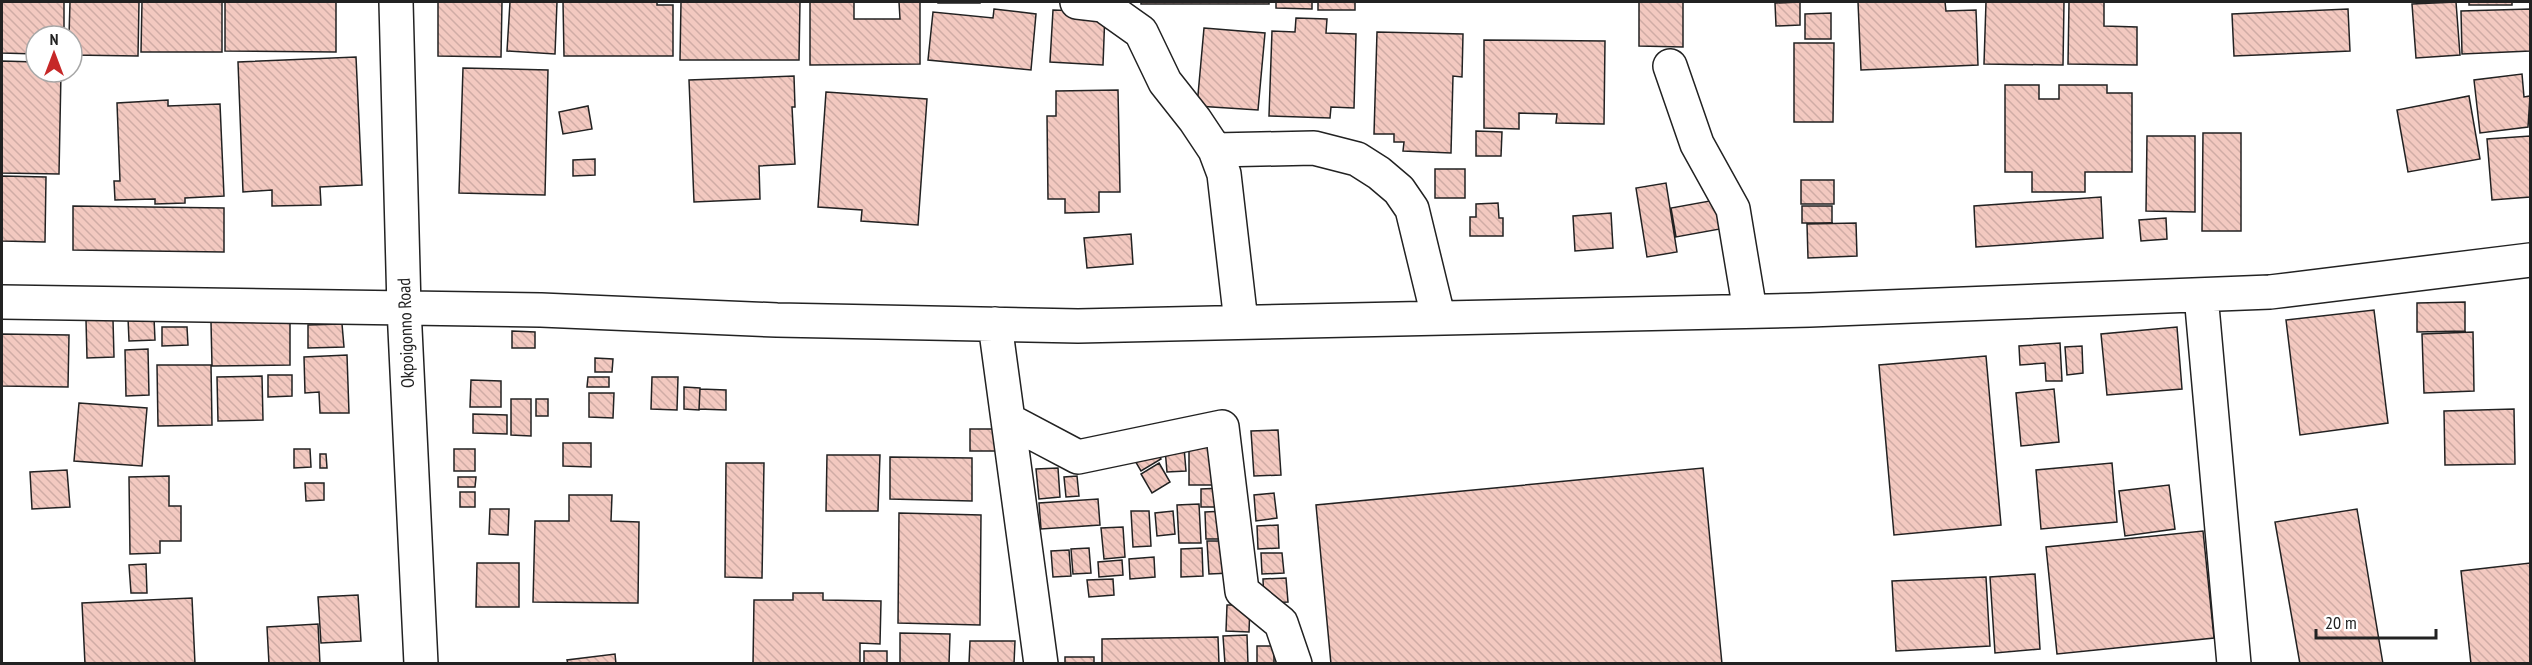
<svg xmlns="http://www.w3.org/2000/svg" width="2532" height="665" font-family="'PT Sans Narrow',sans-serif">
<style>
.building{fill:url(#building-back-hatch);stroke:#222;stroke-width:1.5}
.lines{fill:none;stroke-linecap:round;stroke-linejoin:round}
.minor-casing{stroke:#222;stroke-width:36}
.minor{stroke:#fff;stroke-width:33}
.labels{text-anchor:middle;stroke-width:4.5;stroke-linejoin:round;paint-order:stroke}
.street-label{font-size:18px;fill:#222;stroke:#fff}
</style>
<defs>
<pattern id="building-back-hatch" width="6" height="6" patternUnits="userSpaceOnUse" patternTransform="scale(1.5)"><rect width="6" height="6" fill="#f3c9c0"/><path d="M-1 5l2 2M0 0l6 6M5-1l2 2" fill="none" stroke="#d0aca5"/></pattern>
</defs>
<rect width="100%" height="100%" fill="#fff"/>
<path class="building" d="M2,2H64V36H36V54L2,53Z
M70,2H139L138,56L72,55V36H69Z
M142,2H222V52H141Z
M225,2H336V52L225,51Z
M438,2H502L501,57L438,56Z
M510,2H557L555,54L507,51Z
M563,2H657V5H673V56H564Z
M681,2H800L799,60H680Z
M810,2H854V19H900L899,2H920V64L810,65Z
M938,2H980V3H938Z
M1141,2H1269V4H1141Z
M1276,2H1312V9L1276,8Z
M1318,2H1355V10H1318Z
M1639,2H1683V47L1639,46Z
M1800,2V25L1776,26L1775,3Z
M1858,2H1945L1946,11L1976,10L1978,65L1861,70Z
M1986,2H2064L2063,65L1984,64Z
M2069,2H2104V26L2137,27V65L2068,64Z
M2456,2L2460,55L2416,58L2412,4Z
M2469,2H2512V5H2469Z
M994,9L1036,14L1031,70L928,60L933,12L993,18Z
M2348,9L2350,51L2234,56L2232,14Z
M2530,9V51L2462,54L2461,11Z
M1053,10L1105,12L1103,65L1050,62Z
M1831,13V39H1805V14Z
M1296,18L1327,19L1326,33L1356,34L1354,108L1331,107L1330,118L1269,116L1272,31L1295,32Z
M1204,28L1265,33L1258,110L1197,106Z
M1377,32L1463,34L1462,77L1453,76L1451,153L1403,151L1404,142H1394V134H1374Z
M1484,40L1605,41L1604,124L1556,123L1557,114L1519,113V129L1484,128Z
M1794,43H1834L1833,122H1794Z
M356,57L362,185L320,187L321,205L272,206V190L243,192L238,62Z
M2,61L36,62V72H61L59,174L2,173Z
M463,68L548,70L545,195L459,193Z
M2522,74L2524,97L2530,96L2528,127L2480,133L2474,80Z
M794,76L795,107H792L795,164L759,166L760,199L694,202L689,80Z
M2005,85H2039V99H2059V85H2107V93H2132V172H2085V192H2032V172H2005Z
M1118,90L1120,192H1099V212L1065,213V199H1048L1047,116H1056V91Z
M826,92L927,99L918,225L861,221L862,210L818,207Z
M2469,96L2480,159L2408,172L2397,110Z
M168,100V106L220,104L224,196L185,198V203L155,204V199L115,200L114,181H120L117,103Z
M588,106L592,129L563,134L559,112Z
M1476,131L1502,132L1501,156H1476Z
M2203,133H2241V231H2202Z
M2147,136H2195V212L2146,211Z
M2530,136V197L2492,200L2487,139Z
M595,159V175L573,176V160Z
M1435,169H1465V198H1435Z
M2,176L46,177L45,242L2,241Z
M1801,180H1834V204H1801Z
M1666,183L1677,252L1647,257L1636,188Z
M2101,197L2103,238L1976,247L1974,206Z
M1715,200L1720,229L1676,237L1671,208Z
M1498,203L1499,218H1503V236H1470V217H1476V204Z
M73,206L224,208V252L73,250Z
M1802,206H1832V223H1802Z
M1611,213L1613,248L1575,251L1573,216Z
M2166,218L2167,239L2141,241L2139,220Z
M1856,223L1857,256L1808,258L1807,224Z
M1131,234L1133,264L1087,268L1084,238Z
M2465,302V331L2417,332V303Z
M2374,310L2388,423L2300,435L2286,320Z
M128,318H154L155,340L129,341Z
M86,320H113L114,357L87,358Z
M290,321V365L212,366L211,322Z
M342,324L344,347L308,348V325Z
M162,327H187L188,345L162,346Z
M2177,327L2182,389L2107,395L2101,334Z
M512,331L535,332V348H512Z
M2473,332L2474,391L2424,393L2422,334Z
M2,334L69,335L68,387L2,386Z
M2060,343L2062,381H2046L2045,363L2020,365L2019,346Z
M2082,346L2083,373L2067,375L2065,347Z
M148,349L149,395L126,396L125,350Z
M347,355L349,413H320L319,392L305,393L304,357Z
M1986,356L2001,525L1894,535L1879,365Z
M595,358L613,359L612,372H595Z
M157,365H211L212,425L158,426Z
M268,375H292V396L268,397Z
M262,376L263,420L218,421L217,377Z
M588,377H609V387H587Z
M652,377H678L677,410L651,409Z
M471,380L501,381V407H470Z
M684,387L700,388L699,410L684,409Z
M700,389L726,390V410L699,409Z
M2054,389L2059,442L2021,446L2016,393Z
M589,393H614L613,418L589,417Z
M511,399H531V436L511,435Z
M536,399H548V416H536Z
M79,403L147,408L142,466L74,461Z
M2514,409L2515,464L2445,465L2444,411Z
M473,414L507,415V434L473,433Z
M970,429H1000L999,451H970Z
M1278,430L1281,475L1254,476L1251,431Z
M563,443H591V467L563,466Z
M1221,445L1222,485H1189V446Z
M1154,447L1161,459L1141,471L1134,459Z
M1184,447L1186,471L1167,472L1165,449Z
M294,449H310L311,467L294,468Z
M454,449H475V471H454Z
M320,454H326L327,468H320Z
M827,455H880L878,511H826Z
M890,457L972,458V501L890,499Z
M726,463H764L762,578L725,577Z
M1159,463L1170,482L1152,493L1141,474Z
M2112,463L2117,522L2041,529L2036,470Z
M1058,468L1060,497L1039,499L1036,469Z
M1703,468L1722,664H1331L1316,505Z
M67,470L70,507L32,509L30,472Z
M169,476V506H181V541H160V553L130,554L129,477Z
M1077,476L1079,496L1066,497L1064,477Z
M458,477H476L475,487H458Z
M305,483H324V500L306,501Z
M2169,485L2175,529L2125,536L2119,491Z
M1222,488L1223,507H1201V489Z
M460,492H475V507H460Z
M1274,493L1277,518L1256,521L1254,495Z
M569,495H612L611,521L639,522L638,603L533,602L535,521H569Z
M1098,499L1100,525L1041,529L1039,503Z
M1199,504L1201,543H1179L1177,505Z
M490,509H509L508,535L489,534Z
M2357,509L2383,664H2300L2275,522Z
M1131,511H1149L1151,546L1133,547Z
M1173,511L1175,534L1157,536L1155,513Z
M1225,511V539H1206L1205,512Z
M899,513L981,515L980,625L898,623Z
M1278,525L1279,548L1258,549L1257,526Z
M1123,527L1125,557L1104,559L1101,528Z
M2203,531L2214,638L2057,654L2046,547Z
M1207,541H1229L1231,573L1209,574Z
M1089,548L1091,573L1073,574L1071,549Z
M1202,548L1203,576L1181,577V549Z
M1069,550L1071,576L1053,577L1051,551Z
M1261,553H1282L1284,573L1262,574Z
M1154,557L1155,577L1130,579L1129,559Z
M1122,560L1123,575L1099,577L1098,562Z
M477,563H519V607H476Z
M2530,563V664H2471L2461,571Z
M146,564L147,593H131L129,565Z
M2035,574L2040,649L1995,653L1990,577Z
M1986,577L1990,646L1896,651L1892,581Z
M1286,578L1288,602L1264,603L1263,579Z
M1113,579L1114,595L1089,597L1087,580Z
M793,593H823V600L881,601L880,644L860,643V664H753L754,600H793Z
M358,595L361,641L321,643L318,597Z
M192,598L195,664H85L82,603Z
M1227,605H1250L1249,632L1226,631Z
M318,624L320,664H269L267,627Z
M900,633L950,634L949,664H900Z
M1247,635L1248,664H1225L1223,636Z
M1218,637L1219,664H1102V639Z
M970,641H1015L1014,664H969Z
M1257,646H1274V664H1257Z
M864,651H887V664H864Z
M615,654L616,664H568L567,660Z
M1065,657H1094V664H1065Z"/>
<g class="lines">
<defs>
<path id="minor" d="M396,2L404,308L421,664
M1077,2L1103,5L1141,32L1165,82L1195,120L1215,150L1224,174L1241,322
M1670,66L1697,144L1733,209L1750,311
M1215,150L1314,148L1357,159L1379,173L1399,190L1412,209L1438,316
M2201,295L2234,664
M2,302L541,310L777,320L1078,326L1810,310L2270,292L2530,260
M995,324L1041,664
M1008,420L1078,457L1222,427L1242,591L1281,623L1295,664"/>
</defs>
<use href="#minor" class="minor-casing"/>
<use href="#minor" class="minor"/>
</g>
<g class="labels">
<g class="street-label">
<text transform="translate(406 333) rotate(-92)" y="6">Okpoigonno Road</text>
</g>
</g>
<rect width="2532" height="665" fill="none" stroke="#222222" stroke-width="6"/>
<g transform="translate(54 54)"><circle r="28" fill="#ffffff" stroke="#a7a7a7" stroke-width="1.5"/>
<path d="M0-4.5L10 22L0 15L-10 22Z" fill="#c62828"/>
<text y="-9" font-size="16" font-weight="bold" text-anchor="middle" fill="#222222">N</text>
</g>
<path d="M2316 629v9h120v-9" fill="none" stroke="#222222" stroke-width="3"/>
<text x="2325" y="629" font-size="18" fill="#222222" stroke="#ffffff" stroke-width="4.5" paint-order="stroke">20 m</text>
</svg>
